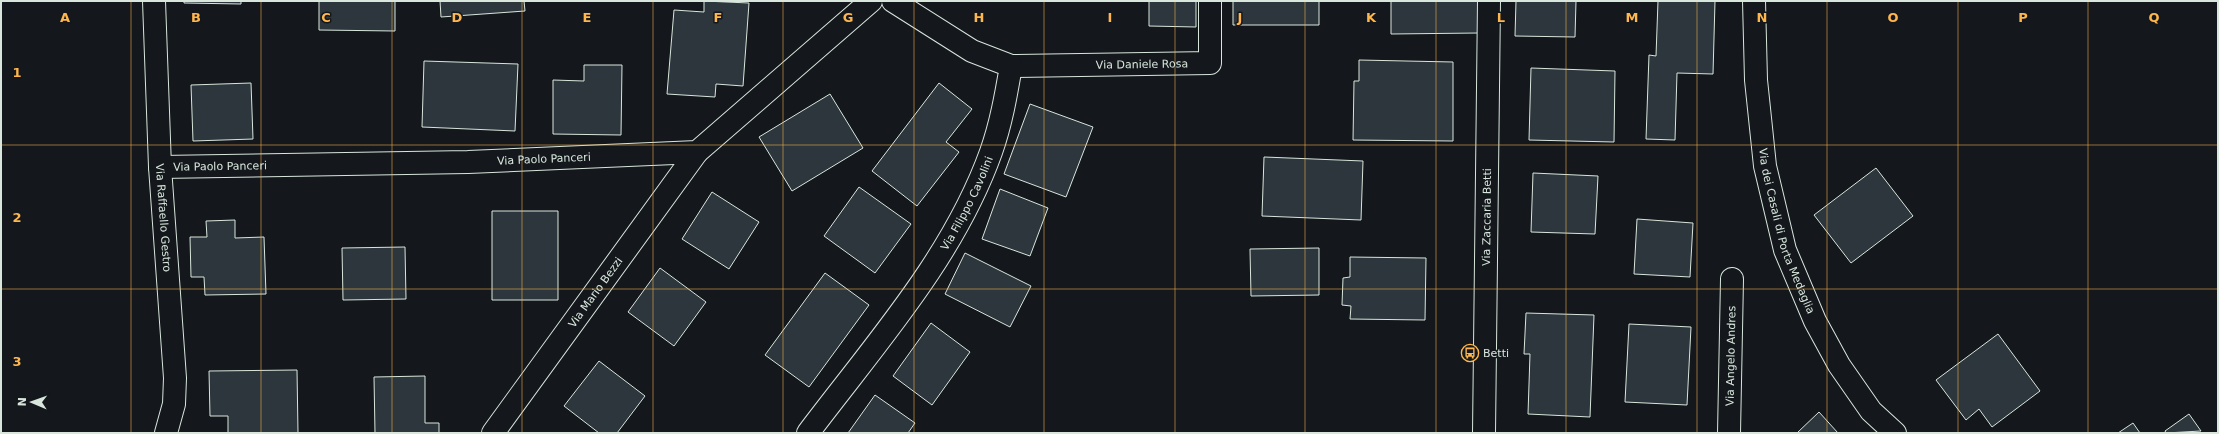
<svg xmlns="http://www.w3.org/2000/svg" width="2219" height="434" font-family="'DejaVu Sans',sans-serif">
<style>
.building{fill:#2c363c;stroke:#d8e6dc}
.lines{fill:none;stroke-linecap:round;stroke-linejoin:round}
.minor-casing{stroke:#d8e6dc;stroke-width:24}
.minor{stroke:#14181c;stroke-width:22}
.grid{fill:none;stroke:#ffb74d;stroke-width:1;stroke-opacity:0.55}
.labels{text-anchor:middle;stroke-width:3;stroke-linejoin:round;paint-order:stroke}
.street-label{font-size:11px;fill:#d8e6dc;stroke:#14181c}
.poi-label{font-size:11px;fill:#d8e6dc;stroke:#14181c;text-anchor:start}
.grid-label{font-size:13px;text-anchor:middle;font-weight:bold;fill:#ffb74d;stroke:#14181c;stroke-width:3;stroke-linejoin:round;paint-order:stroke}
</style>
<rect width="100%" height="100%" fill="#14181c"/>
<path class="building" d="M184,1H241V4L184,3Z
M319,1H395V31L319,30Z
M440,1H524L525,11L441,17Z
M704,1L749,3L743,86L716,84L715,97L667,94L674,10L704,12Z
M1149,1H1196V27L1149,26Z
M1233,1H1319V25H1233Z
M1391,1H1478V33L1391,34Z
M1516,1H1576L1575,37L1515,36Z
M1658,1H1715L1713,74L1677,73L1675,140L1646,139L1649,55L1656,56Z
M1359,60L1453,62V141L1353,140L1354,81H1359Z
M424,61L518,64L515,131L422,127Z
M584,65H622L621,135L553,134V80L584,81Z
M1531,68L1615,71L1614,142L1529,140Z
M251,83L253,139L193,141L191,85Z
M939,83L972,109L946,142L959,152L917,206L872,171Z
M830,94L863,148L792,191L759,137Z
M1030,104L1093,127L1066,197L1004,174Z
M1264,157L1363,161L1361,220L1262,216Z
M1876,168L1913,216L1851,263L1814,215Z
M1533,173L1598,176L1595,234L1531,232Z
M859,187L911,224L875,273L824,236Z
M1000,189L1048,208L1030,256L982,239Z
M712,192L759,222L729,269L682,239Z
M492,211H558V300H492Z
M1637,219L1693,223L1690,277L1634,274Z
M235,220V238L264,237L266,294L205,295L204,277H191L190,237H207L206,221Z
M405,247L406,299L343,300L342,248Z
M1319,248V295L1251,296L1250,249Z
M965,253L1031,286L1010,327L945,294Z
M1350,257L1426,258L1425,320L1350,319L1351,306L1342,305L1343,278L1350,277Z
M660,268L706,302L674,346L628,312Z
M825,273L869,305L809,387L765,355Z
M1526,313L1594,315L1590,417L1528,414L1530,354H1524Z
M931,323L970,352L932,405L893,376Z
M1629,324L1691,327L1687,405L1625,402Z
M1998,334L2040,391L1992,427L1979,409L1966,420L1936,380Z
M599,361L645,396L617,433H599L564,406Z
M297,370L298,433H228V416H210L209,371Z
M425,376V423H439V433H375L374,377Z
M875,395L915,423L908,433H848Z
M1819,412L1838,433H1797Z
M2189,414L2201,431L2166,433L2165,431Z
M2133,423L2140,433H2118Z"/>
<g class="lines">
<defs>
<g id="minor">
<path id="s1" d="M154,1L160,167L175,378L174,404L166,433"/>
<path id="s2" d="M1754,1L1756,80L1765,166L1785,250L1815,321L1839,365L1871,411L1895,433"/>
<path id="s3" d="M1011,66L1210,63V1"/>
<path id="s4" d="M160,167L468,162L697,152L871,1"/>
<path id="s5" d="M493,433L697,152"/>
<path id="s6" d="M808,433C875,344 953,258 991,152C1001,124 1006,95 1011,66L972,51L893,1"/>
<path id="s7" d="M1484,433L1489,1"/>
<path id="s8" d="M1729,433L1732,279"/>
</g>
</defs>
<use href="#minor" class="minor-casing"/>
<use href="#minor" class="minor"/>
</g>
<path class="grid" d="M131,1V433M261,1V433M392,1V433M522,1V433M653,1V433M783,1V433M914,1V433M1044,1V433M1175,1V433M1305,1V433M1436,1V433M1566,1V433M1697,1V433M1827,1V433M1958,1V433M2088,1V433M1,145H2218M1,289H2218"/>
<defs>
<symbol id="bus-ring" viewBox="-11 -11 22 22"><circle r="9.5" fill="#14181c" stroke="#ffb74d" stroke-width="1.5"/><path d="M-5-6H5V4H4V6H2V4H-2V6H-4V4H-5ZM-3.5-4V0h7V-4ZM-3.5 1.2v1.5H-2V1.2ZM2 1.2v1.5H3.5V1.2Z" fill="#ffb74d"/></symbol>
</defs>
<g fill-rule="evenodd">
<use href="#bus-ring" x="1460" y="343" width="20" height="20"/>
</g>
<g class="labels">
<g class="street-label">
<text dy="4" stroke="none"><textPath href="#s3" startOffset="131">Via Daniele Rosa</textPath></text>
<text dy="4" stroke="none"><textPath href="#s4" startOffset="384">Via Paolo Panceri</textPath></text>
<text dy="4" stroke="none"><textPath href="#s4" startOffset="60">Via Paolo Panceri</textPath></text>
<text dy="4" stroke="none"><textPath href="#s6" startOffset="280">Via Filippo Cavolini</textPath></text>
<text dy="4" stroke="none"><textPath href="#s7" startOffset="216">Via Zaccaria Betti</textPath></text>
<text dy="4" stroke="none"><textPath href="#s1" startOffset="217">Via Raffaello Gestro</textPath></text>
<text dy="4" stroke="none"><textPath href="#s2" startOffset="234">Via dei Casali di Porta Medaglia</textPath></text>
<text dy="4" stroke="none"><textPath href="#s5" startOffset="174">Via Mario Bezzi</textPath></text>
<text dy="4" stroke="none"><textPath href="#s8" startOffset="77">Via Angelo Andres</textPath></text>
</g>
<g class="poi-label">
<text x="1483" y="357">Betti</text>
</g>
</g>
<g class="grid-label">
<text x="65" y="22">A</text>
<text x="196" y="22">B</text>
<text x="326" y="22">C</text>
<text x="457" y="22">D</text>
<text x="587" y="22">E</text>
<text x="718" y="22">F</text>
<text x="848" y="22">G</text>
<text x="979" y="22">H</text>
<text x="1110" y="22">I</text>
<text x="1240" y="22">J</text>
<text x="1371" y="22">K</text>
<text x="1501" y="22">L</text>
<text x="1632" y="22">M</text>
<text x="1762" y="22">N</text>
<text x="1893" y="22">O</text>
<text x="2023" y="22">P</text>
<text x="2154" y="22">Q</text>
<text x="17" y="77">1</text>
<text x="17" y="222">2</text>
<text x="17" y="366">3</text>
</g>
<rect width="2219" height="434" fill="none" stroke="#d8e6dc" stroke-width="4"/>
<g transform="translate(32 402) rotate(272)" stroke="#14181c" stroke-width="3" paint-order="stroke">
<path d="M0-3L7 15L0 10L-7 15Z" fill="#d8e6dc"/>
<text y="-6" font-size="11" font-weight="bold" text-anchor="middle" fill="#d8e6dc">N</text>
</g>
</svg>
